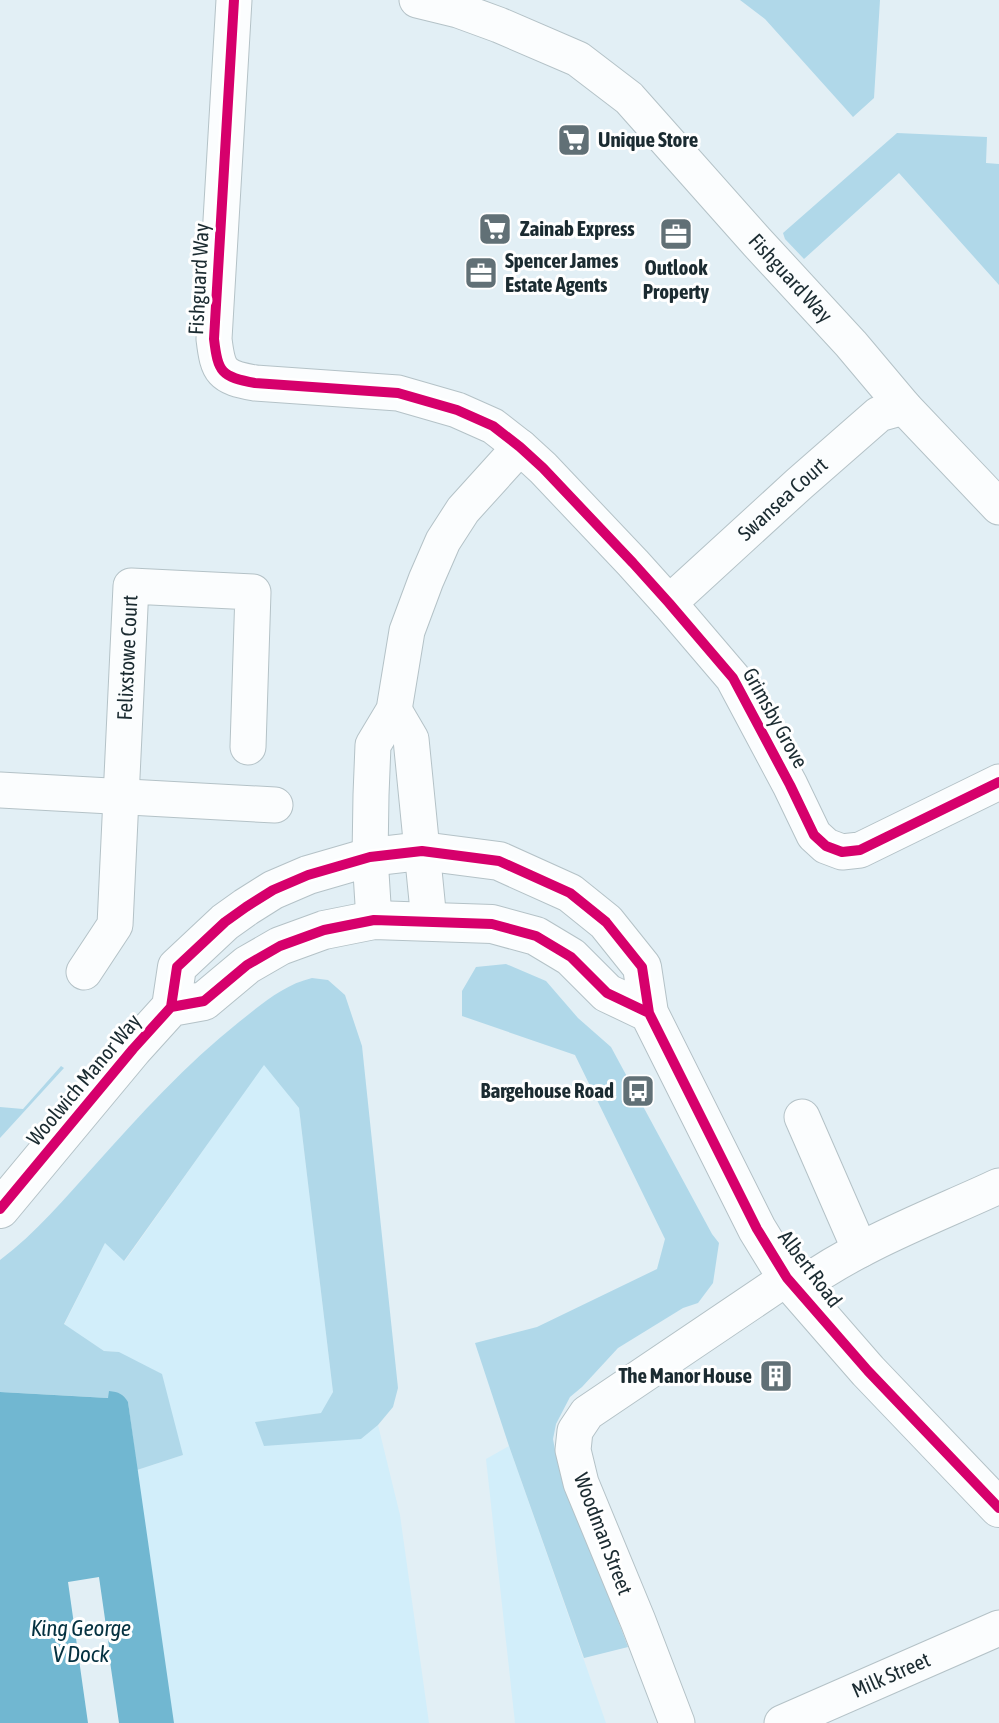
<svg xmlns="http://www.w3.org/2000/svg" width="999" height="1723" font-family="'Asap Condensed',sans-serif">
<style>
.built{fill:#d2eefa}
.green{fill:#b0d8e9}
.water{fill:#71b7d1}
.pier{fill:#e2eff5}
.lines{fill:none;stroke-linecap:round;stroke-linejoin:round}
.minor-casing{stroke:#b4c2c7;stroke-width:37}
.highway-casing{stroke:#b4c2c7;stroke-width:40}
.minor{stroke:#fbfdfe;stroke-width:35}
.highway{stroke:#fbfdfe;stroke-width:38}
.cycleway-casing{stroke:#fff;stroke-width:15}
.cycleway{stroke:#d6006c;stroke-width:10}
.labels{text-anchor:middle;stroke-width:6;stroke-linejoin:round;paint-order:stroke}
.poi-label{font-size:21px;font-weight:bold;fill:#1b2b31;stroke:#fff;text-anchor:start}
.street-label{font-size:21px;fill:#1b2b31;stroke:#fff}
.water-label{font-size:23px;font-style:italic;fill:#043140;stroke:#fff}
</style>
<rect width="100%" height="100%" fill="#e2eff5"/>
<path class="built" d="M264,1064L299,1108L333,1392L322,1413L255,1422L361,1439L378,1425L400,1515L429,1723H174L137,1470L183,1455L119,1352L104,1351L64,1325L105,1243L125,1261Z
M509,1446L606,1723H515L486,1459Z"/>
<path class="green" d="M740,0H880L874,98L853,117L765,19Z
M897,133L987,137L986,163L999,164V285L899,173L804,259L785,239L783,233Z
M506,964L546,981L578,1018L611,1047L712,1234L719,1243L713,1283L698,1303L683,1308L618,1348L582,1387L570,1397L556,1424L553,1439L556,1455L628,1647L584,1658L509,1446L475,1343L537,1327L657,1269L665,1239L575,1055L462,1016V991L476,967Z
M312,978L328,980L345,995L362,1046L398,1388L393,1407L378,1425L361,1439L264,1446L255,1422L321,1413L333,1392L299,1108L264,1065L124,1261L105,1243L64,1324L104,1351L119,1352L162,1374L183,1455L137,1470L128,1402L109,1398L0,1392V1260C36,1233 65,1198 95,1165C140,1115 186,1064 239,1022C262,1004 283,985 312,978Z
M61,1066L64,1068L0,1138V1107L23,1109Z"/>
<path class="water" d="M109,1391C119,1392 123,1394 128,1402L174,1723H0V1392L108,1398Z"/>
<path class="pier" d="M99,1577L109,1647L108,1648L119,1723H88L68,1582Z"/>
<g class="lines">
<defs>
<g id="minor">
<path d="M234,0L214,339C218,372 221,377 255,383L398,393L457,410L493,426L520,447L543,468L633,563L669,603L733,678L790,785L814,835L826,846L842,852L860,850L999,782"/>
<path id="s1" d="M417,0L458,10L499,25L578,59L629,98L756,241L851,344L904,407L999,507"/>
<path id="s2" d="M669,603L799,484L879,414L904,407"/>
<path d="M394,710L411,739L429,921"/>
<path d="M0,790L275,805"/>
<path d="M374,920L370,857L371,795L373,745L394,710L407,631L426,580L443,541L463,510L520,447"/>
<path id="s3" d="M84,972L115,925L131,586L253,592L248,747"/>
<path d="M802,1117L860,1250"/>
<path d="M797,1289C856,1245 932,1217 999,1186"/>
<path d="M677,1723L638,1621L581,1483L573,1450L575,1431L587,1413L787,1278"/>
<path id="s4" d="M782,1723L999,1628"/>
</g>
<path id="highway" d="M171,1007L204,1001L247,965L280,946L324,930L374,920L492,924L536,936L571,957L607,993L649,1013
M0,1209L133,1049L171,1007L177,967L225,922L246,907L273,890L308,875L370,857L422,851L499,861L570,893L606,922L642,967L649,1013L757,1229L787,1278L868,1371L999,1508"/>
</defs>
<use href="#minor" class="minor-casing"/>
<use href="#highway" class="highway-casing"/>
<use href="#minor" class="minor"/>
<use href="#highway" class="highway"/>
<defs>
<path id="cycleway" d="M234,0L214,339C218,372 221,377 255,383L398,393L457,410L493,426L520,447L543,468L633,563L669,603L733,678L790,785L814,835L826,846L842,852L860,850L999,782
M171,1007L204,1001L247,965L280,946L324,930L374,920L492,924L536,936L571,957L607,993L649,1013
M0,1209L133,1049L171,1007L177,967L225,922L246,907L273,890L308,875L370,857L422,851L499,861L570,893L606,922L642,967L649,1013L757,1229L787,1278L868,1371L999,1508"/>
</defs>
<use href="#cycleway" class="cycleway-casing"/>
<use href="#cycleway" class="cycleway"/>
</g>
<defs>
<symbol id="supermarket-square" viewBox="-11 -11 22 22"><rect x="-9" y="-9" width="18" height="18" rx="4" fill="#617076" stroke="#fff"/><path d="M-6-5.5h2.5l.6 2H6L4.5 2H-2.5L-4.4-4H-6ZM-1.5 3.2a1.3 1.3 0 1 0 .1 0ZM3 3.2a1.3 1.3 0 1 0 .1 0Z" fill="#fff"/></symbol>
<symbol id="office-square" viewBox="-11 -11 22 22"><rect x="-9" y="-9" width="18" height="18" rx="4" fill="#617076" stroke="#fff"/><path d="M-6-3h4V-5.5h4V-3h4V5H-6ZM-1-4.5V-3h2v-1.5ZM-6 0V1H6V0Z" fill="#fff"/></symbol>
<symbol id="bus-square" viewBox="-11 -11 22 22"><rect x="-9" y="-9" width="18" height="18" rx="4" fill="#617076" stroke="#fff"/><path d="M-5-6H5V4H4V6H2V4H-2V6H-4V4H-5ZM-3.5-4V0h7V-4ZM-3.5 1.2v1.5H-2V1.2ZM2 1.2v1.5H3.5V1.2Z" fill="#fff"/></symbol>
<symbol id="building-square" viewBox="-11 -11 22 22"><rect x="-9" y="-9" width="18" height="18" rx="4" fill="#617076" stroke="#fff"/><path d="M-4-6H4V6H1V3H-1V6H-4ZM-2.5-4.3h1.7v1.8h-1.7ZM.8-4.3h1.7v1.8H.8ZM-2.5-1h1.7V.8h-1.7ZM.8-1h1.7V.8H.8Z" fill="#fff"/></symbol>
</defs>
<g fill-rule="evenodd">
<use href="#supermarket-square" x="555" y="121" width="38" height="38"/>
<use href="#supermarket-square" x="476" y="210" width="38" height="38"/>
<use href="#office-square" x="657" y="215" width="38" height="38"/>
<use href="#office-square" x="462" y="254" width="38" height="38"/>
<use href="#bus-square" x="619" y="1072" width="38" height="38"/>
<use href="#building-square" x="757" y="1357" width="38" height="38"/>
</g>
<g class="labels">
<g class="poi-label">
<text x="598" y="147">Unique Store</text>
<text x="520" y="236">Zainab Express</text>
<text x="505" y="268">Spencer James<tspan x="505" dy="24">Estate Agents</tspan></text>
<text x="676" y="275" text-anchor="middle">Outlook<tspan x="676" dy="24">Property</tspan></text>
<text x="614" y="1098" text-anchor="end">Bargehouse Road</text>
<text x="752" y="1383" text-anchor="end">The Manor House</text>
</g>
<g class="street-label">
<text dy="7" stroke="none"><textPath href="#s1" startOffset="478">Fishguard Way</textPath></text>
<text transform="translate(199 279) rotate(-87)" y="7">Fishguard Way</text>
<text dy="7" stroke="none"><textPath href="#s2" startOffset="154">Swansea Court</textPath></text>
<text dy="7" stroke="none"><textPath href="#s3" startOffset="324">Felixstowe Court</textPath></text>
<text transform="translate(775 718) rotate(61)" y="7">Grimsby Grove</text>
<text transform="translate(84 1080) rotate(-50)" y="7">Woolwich Manor Way</text>
<text transform="translate(810 1269) rotate(53)" y="7">Albert Road</text>
<text transform="translate(603 1534) rotate(69)" y="7">Woodman Street</text>
<text dy="7" stroke="none"><textPath href="#s4" startOffset="119">Milk Street</textPath></text>
</g>
<g class="water-label">
<text x="81" y="1636">King George<tspan x="81" dy="26">V Dock</tspan></text>
</g>
</g>
</svg>
